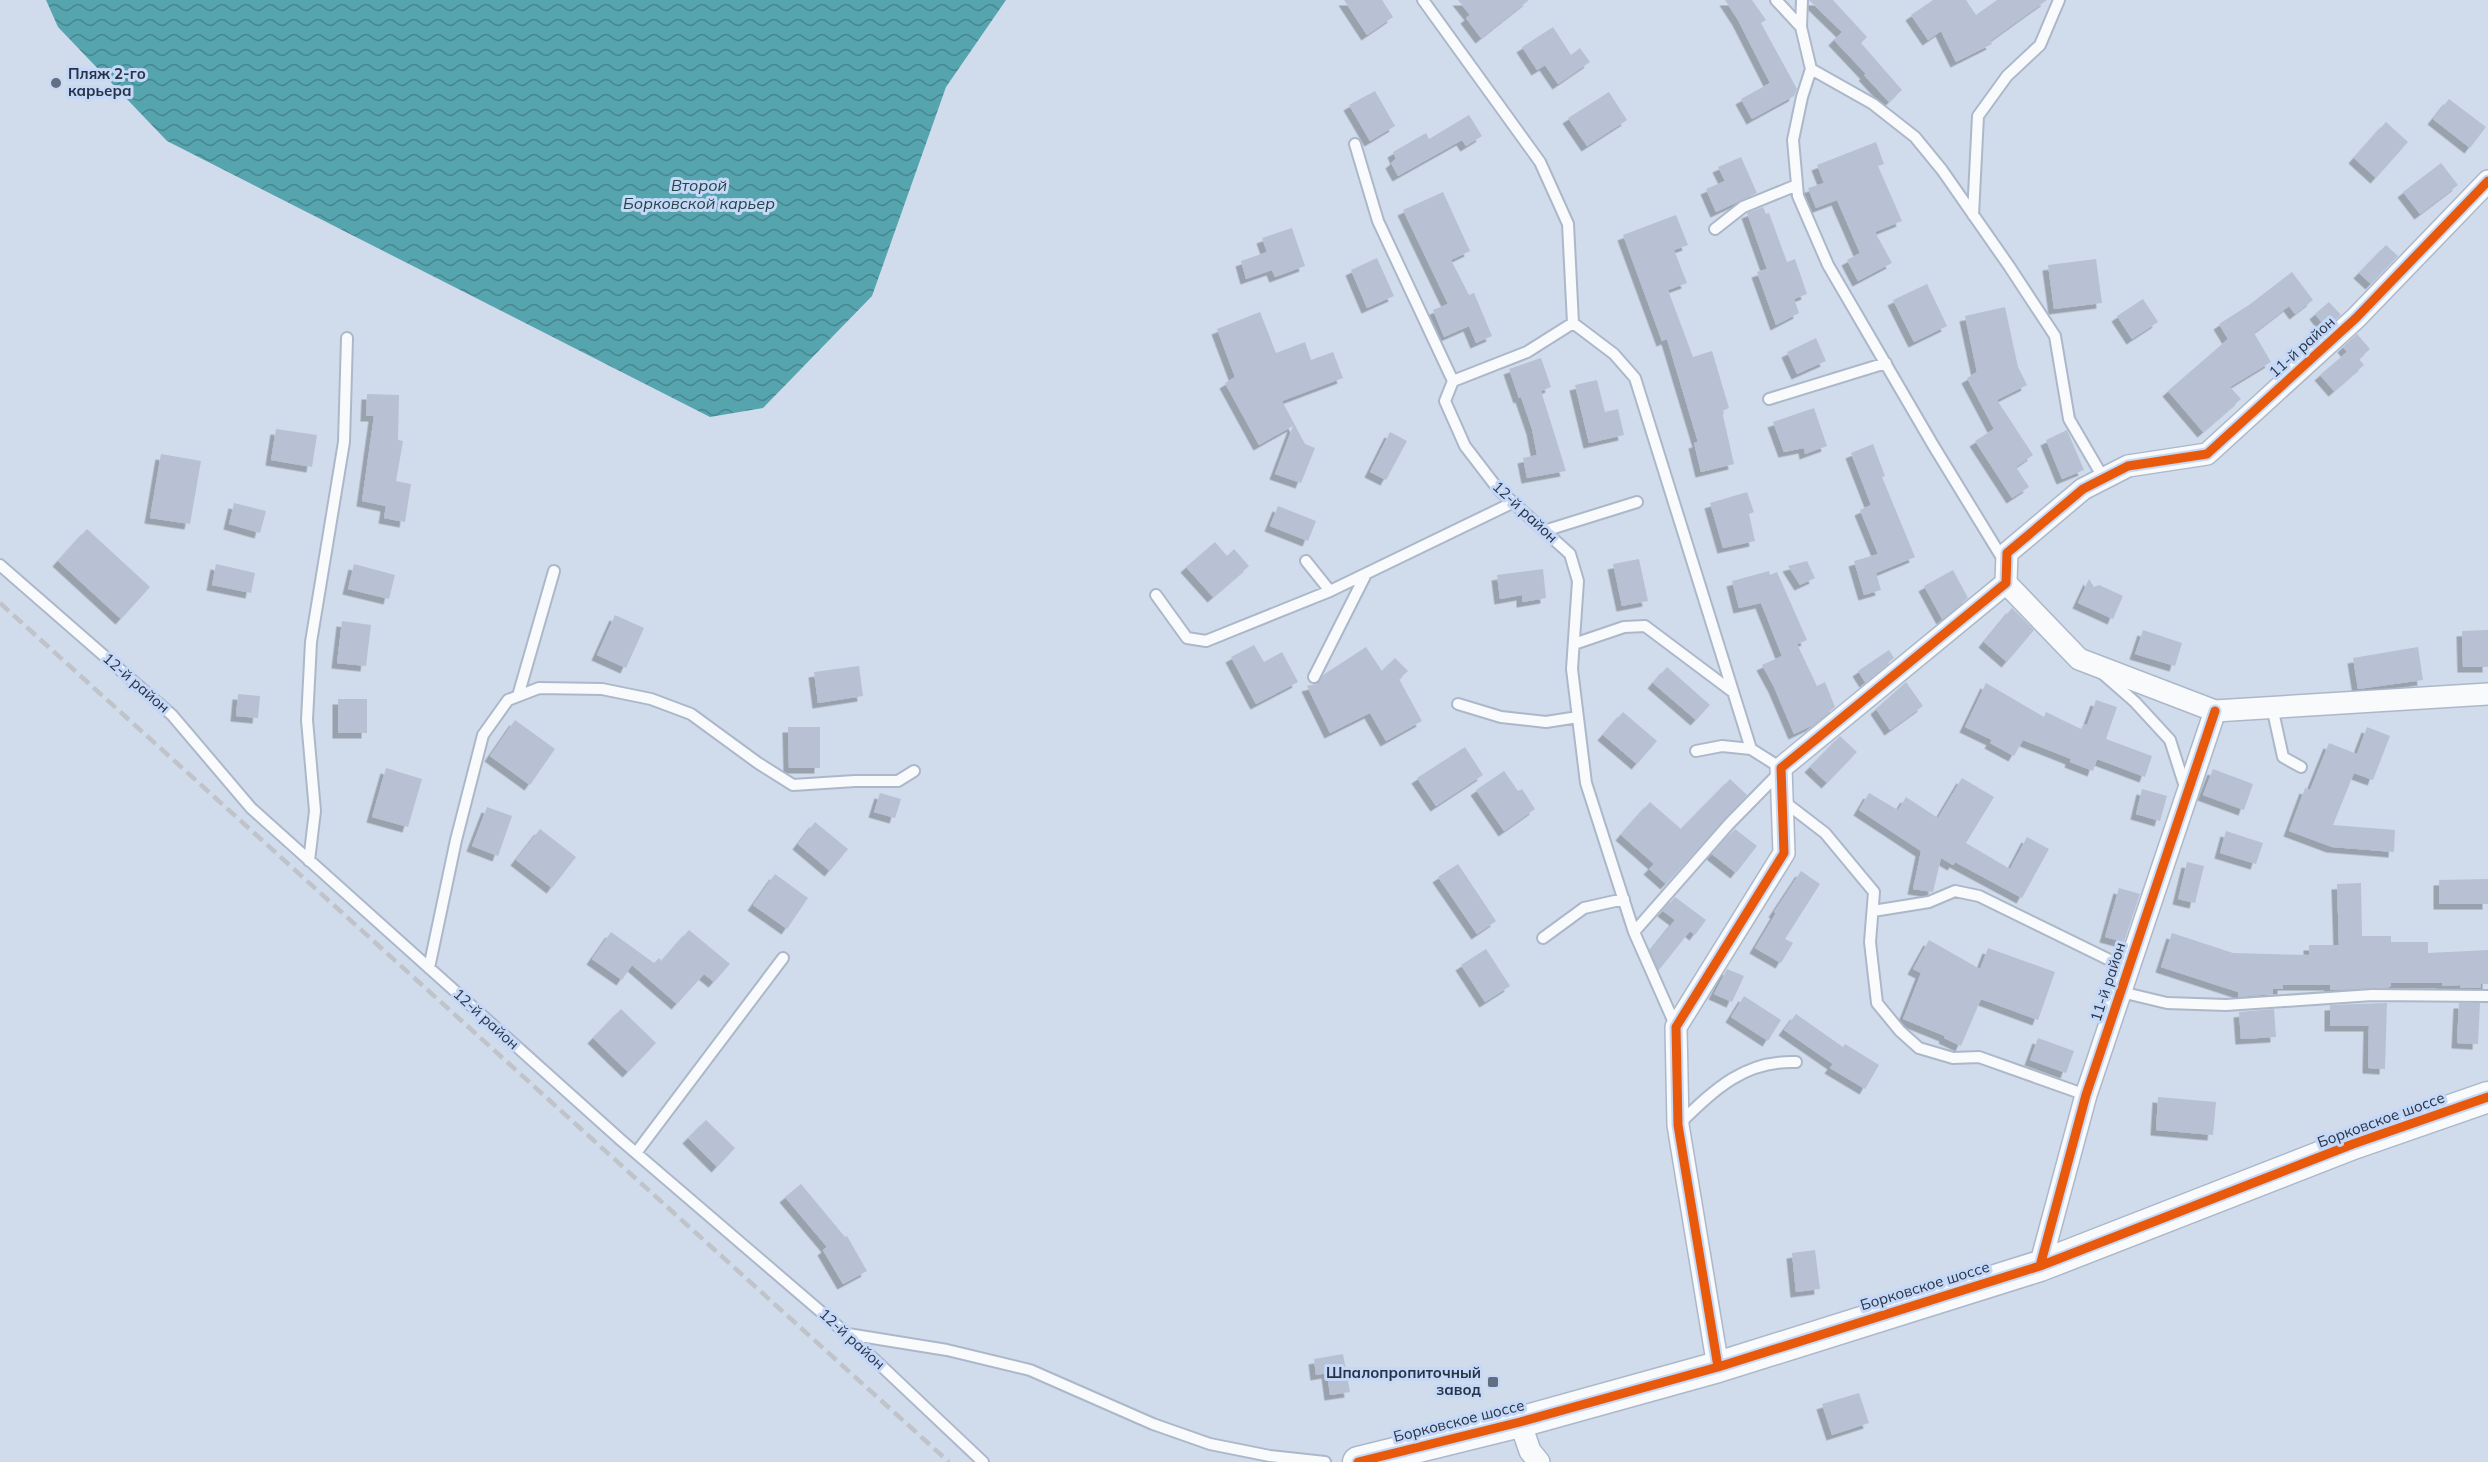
<svg xmlns="http://www.w3.org/2000/svg" width="2488" height="1462" font-family="Mulish,sans-serif">
<style>
.water{fill:url(#water-waves)}
.building{fill:#b7c1d3;filter:url(#shadow)}
.lines{fill:none;stroke-linecap:round;stroke-linejoin:round}
.lane-casing{stroke:#acb8c9;stroke-width:14}
.street-casing{stroke:#acb8c9;stroke-width:24}
.secondary-casing{stroke:#acb8c9;stroke-width:33}
.lane{stroke:#f8fafc;stroke-width:10}
.street{stroke:#f8fafc;stroke-width:21}
.secondary{stroke:#f8fafc;stroke-width:30}
.rail{stroke:#c0c3c8;stroke-width:4.5;stroke-dasharray:12 6;stroke-linecap:butt}
.cycleway-casing{stroke:#c5d8f7;stroke-width:13}
.cycleway{stroke:#e8590c;stroke-width:9}
.poi-dot{fill:#626e81;stroke:#c5d8f7;stroke-width:2}
.labels{text-anchor:middle;stroke-width:6;stroke-linejoin:round;paint-order:stroke}
.poi-label{font-size:15px;font-weight:bold;fill:#273347;stroke:#c5d8f7;text-anchor:start}
.street-label{font-size:15px;fill:#273347;stroke:#c5d8f7}
.water-label{font-size:16px;font-style:italic;fill:#254445;stroke:#c5d8f7}
</style>
<defs>
<pattern id="water-waves" width="16" height="10" patternUnits="userSpaceOnUse" patternTransform="scale(1.5)"><rect width="16" height="10" fill="#55a4ae"/><path d="M0 5q4-4 8 0t8 0" fill="none" stroke="#46868f"/></pattern>
<filter id="shadow"><feDropShadow dx="-5.5" dy="5.5" stdDeviation="0" flood-color="#0004"/></filter>
</defs>
<rect width="100%" height="100%" fill="#d0dbec"/>
<path class="water" d="M46,0H1006L946,87L872,296L763,408L710,417L167,141L58,27Z"/>
<path class="building" d="M1344,0H1382L1393,17L1367,35Z
M1458,0H1529L1481,38L1466,18L1470,15Z
M1725,0H1752L1766,20L1761,23L1797,89L1794,96L1752,119L1741,99L1770,83L1738,20Z
M1809,0H1833L1867,37L1861,43L1902,90L1889,102L1864,75L1866,74L1834,40L1842,32Z
M1933,0H1966L1976,15L1997,0H2047L1990,41L1992,44L1956,62L1941,31L1928,40L1911,15Z
M1553,27L1571,55L1580,48L1590,62L1558,84L1545,65L1537,70L1522,47Z
M1375,91L1395,126L1370,141L1349,105Z
M1609,92L1627,120L1587,146L1568,118Z
M2449,99L2486,127L2470,148L2433,119Z
M1469,115L1482,136L1466,146L1462,140L1398,176L1391,163L1396,159L1393,152L1426,133L1429,139Z
M2386,122L2408,142L2376,178L2354,158Z
M1876,142L1884,164L1878,166L1902,221L1875,232L1892,263L1858,281L1847,260L1860,253L1837,200L1816,208L1808,188L1824,183L1817,165Z
M1741,157L1757,193L1716,212L1706,189L1725,181L1718,167Z
M2441,163L2458,185L2420,214L2403,192Z
M1443,192L1470,251L1451,260L1469,295L1474,293L1492,336L1476,343L1469,326L1444,337L1433,310L1448,304L1403,210Z
M1763,207L1766,214L1769,213L1787,262L1795,259L1807,294L1794,299L1799,313L1776,325L1757,272L1767,269L1747,213Z
M1676,215L1688,245L1674,250L1687,283L1668,290L1693,357L1712,351L1729,408L1722,411L1734,464L1701,472L1694,443L1698,442L1667,339L1662,341L1623,235Z
M1292,228L1305,266L1275,277L1272,270L1246,279L1241,261L1267,252L1262,238Z
M2386,245L2398,256L2371,284L2359,273Z
M1377,258L1394,296L1367,308L1351,270Z
M2096,259L2102,303L2054,309L2048,265Z
M2292,272L2313,300L2295,314L2289,306L2254,333L2271,362L2230,387L2241,399L2203,432L2168,391L2228,339L2219,324L2249,305Z
M1927,284L1947,326L1914,342L1893,300Z
M2143,299L2158,322L2132,339L2117,316Z
M2329,302L2341,315L2326,328L2315,314Z
M2005,307L2018,367L2027,385L1997,400L2033,455L2016,467L2029,487L2012,498L1975,441L1994,429L1967,378L1977,372L1965,316Z
M1260,312L1276,353L1305,342L1311,360L1333,352L1343,378L1282,401L1305,444L1315,448L1301,483L1275,474L1293,426L1259,445L1225,383L1235,377L1217,329Z
M2357,334L2370,349L2359,359L2364,365L2334,391L2320,375L2347,352L2343,347Z
M1816,338L1826,361L1797,374L1787,352Z
M1541,358L1551,387L1541,391L1566,471L1527,478L1523,458L1537,455L1532,429L1521,397L1519,398L1509,369Z
M1597,380L1605,412L1618,409L1624,435L1589,443L1575,385Z
M367,394L399,395L398,440L403,441L396,481L411,484L405,522L384,518L386,506L362,501L374,416H366Z
M1814,408L1827,446L1805,454L1804,448L1784,452L1773,422Z
M276,429L317,435L312,467L271,460Z
M2067,430L2084,470L2062,479L2046,440Z
M1390,432L1407,441L1386,480L1370,472Z
M1873,444L1885,476L1882,477L1915,557L1876,573L1881,590L1864,595L1854,561L1878,554L1860,510L1871,505L1851,453Z
M161,454L201,461L190,524L150,518Z
M1747,492L1754,512L1749,514L1755,541L1723,548L1710,503Z
M234,503L266,511L260,533L229,524Z
M1278,506L1316,521L1308,541L1270,526Z
M87,529L150,587L121,619L58,561Z
M1215,542L1227,556L1234,549L1249,566L1213,597L1186,567Z
M1639,559L1648,601L1622,606L1613,564Z
M1807,561L1815,578L1800,585L1788,566Z
M216,564L255,573L251,593L212,585Z
M354,564L395,575L389,599L348,589Z
M1543,569L1546,598L1522,602V595L1500,599L1497,575Z
M1953,570L1968,598L1942,619L1924,586Z
M1769,571L1770,575L1777,572L1807,640L1797,644L1817,686L1825,682L1835,707L1811,726L1794,734L1774,687L1762,665L1782,656L1761,603L1739,608L1732,581Z
M2089,579L2094,587L2099,585L2123,596L2113,619L2078,603Z
M2012,608L2034,630L2007,662L1984,642Z
M615,615L644,628L626,668L597,655Z
M342,621L371,625L366,666L337,663Z
M2143,630L2182,643L2175,666L2135,654Z
M2488,630V667H2463L2462,631Z
M1254,645L1264,662L1282,652L1298,682L1256,704L1231,657Z
M1366,647L1382,671L1395,658L1408,671L1399,679L1422,721L1386,741L1370,713L1330,733L1307,686L1319,683L1323,675Z
M2418,647L2423,680L2358,689L2353,658Z
M1889,650L1894,658L1865,682L1858,671Z
M859,666L863,696L818,703L814,672Z
M1667,667L1710,705L1696,720L1653,683Z
M1906,682L1923,706L1890,730L1876,709Z
M1986,683L2044,717L2046,712L2081,729L2084,724L2087,725L2096,700L2117,707L2106,739L2152,756L2145,777L2097,759L2093,771L2070,762L2071,759L2023,740L2014,756L1990,743L1992,740L1965,727Z
M238,694L260,696L258,718L236,716Z
M338,699H367V733H338Z
M1623,712L1657,741L1637,764L1603,735Z
M515,720L555,749L530,785L490,756Z
M788,727H820V768H789Z
M2367,727L2390,736L2373,780L2354,773L2333,825L2395,830L2394,852L2332,847L2289,831L2305,788L2310,790L2329,743L2357,754Z
M1840,736L1857,752L1827,783L1810,767Z
M1465,747L1483,775L1436,806L1417,778Z
M386,768L422,779L408,827L372,817Z
M2213,769L2253,784L2244,810L2203,795Z
M1504,771L1518,791L1522,789L1535,809L1504,831L1476,790Z
M1962,778L1994,797L1966,843L2010,869L2027,837L2049,849L2022,898L1955,862L1953,865L1941,858L1933,892L1913,889L1921,851L1859,810L1869,793L1898,810L1906,797L1938,818Z
M1730,779L1747,795L1666,884L1649,869L1654,864L1621,835L1650,802L1681,829Z
M2142,789L2167,796L2160,821L2136,814Z
M880,793L901,799L895,818L874,812Z
M487,807L512,816L498,856L472,846Z
M815,822L848,849L830,871L798,844Z
M540,829L576,857L552,888L516,860Z
M1735,829L1757,846L1736,873L1712,854Z
M2226,831L2263,843L2256,864L2220,853Z
M2187,862L2204,866L2195,903L2178,899Z
M1458,864L1496,921L1477,934L1438,877Z
M1801,871L1820,884L1785,939L1793,943L1781,963L1755,948L1776,913L1774,912Z
M775,874L808,898L787,929L753,905Z
M2488,879V904H2439V880Z
M2361,883L2362,936H2391V942H2428V953L2488,950V984H2481V988H2460V985L2442,986V983H2391V986L2387,988L2330,990V985H2283V989H2273V994L2238,997V992L2161,967L2172,933L2233,953L2309,955V945H2339L2337,884Z
M2119,888L2140,894L2124,942L2105,937Z
M1675,897L1706,920L1695,935L1690,931L1659,970L1650,951L1675,920L1663,911Z
M689,930L730,964L714,982L704,974L677,1004L632,965L622,980L592,959L611,932L654,963L659,958L662,961Z
M1929,940L1980,969L1988,948L2055,972L2038,1020L1981,999L1961,1046L1944,1038L1945,1036L1903,1019L1921,973L1913,969Z
M1486,949L1510,986L1485,1002L1461,965Z
M1727,969L1744,976L1732,1002L1714,994Z
M1744,996L1781,1020L1768,1041L1731,1017Z
M2387,1003L2385,1069L2368,1068L2369,1026H2330V1005Z
M2459,1003H2480L2478,1044L2457,1043Z
M621,1009L656,1043L628,1072L593,1038Z
M2274,1009L2276,1037L2241,1039L2239,1012Z
M1796,1014L1843,1047L1845,1044L1879,1065L1865,1089L1830,1068L1833,1064L1784,1030Z
M2038,1038L2074,1051L2066,1073L2030,1060Z
M2158,1097L2216,1102L2213,1135L2156,1130Z
M706,1120L735,1148L717,1167L688,1138Z
M801,1184L845,1237L847,1236L867,1271L843,1284L823,1250L827,1247L785,1197Z
M1815,1250L1820,1289L1796,1292L1792,1253Z
M1343,1354L1350,1392L1330,1395L1327,1373L1316,1375L1314,1359Z
M1859,1393L1869,1423L1832,1435L1822,1404Z"/>
<g class="lines">
<defs>
<path id="lane" d="M1423,0L1540,162L1568,224L1573,323L1527,352L1453,381L1445,401L1465,446L1498,489L1570,554L1578,581L1572,669L1586,783L1634,932L1676,1027
M1776,0L1801,27
M1802,0L1801,27L1811,69
M1355,144L1378,221L1453,381
M1973,215L1978,116L2007,76L2040,45L2059,0
M1715,229L1743,207L1797,185
M1573,323L1614,354L1635,378L1751,749L1781,768
M1769,399L1886,363
M1544,531L1637,502
M1306,561L1330,591
M2004,561L1933,445L1828,265L1798,196L1793,140L1802,97L1811,69L1873,104L1915,137L1942,170L2009,266L2055,336L2069,419L2104,479
M0,565L172,715L251,808L622,1141L855,1341L983,1462
M1156,595L1187,638L1206,641L1330,591L1512,503
M1574,644L1624,627L1645,626L1733,692
M2103,674L2135,702L2170,740L2186,790
M1314,677L1366,574
M518,696L554,571
M1458,704L1501,717L1546,722L1578,717
M2272,707L2283,757L2301,767
M1696,751L1722,746L1751,749
M1782,800L1825,833L1874,892L1870,942L1877,1003L1900,1031L1919,1048L1953,1058L1979,1057L2086,1095
M309,861L315,811L307,720L311,642L344,442L347,338
M1873,911L1929,902L1955,891L1979,896L2128,969
M1634,932L1729,824L1781,771
M1543,938L1584,908L1624,899
M429,968L456,840L483,735L508,700L539,688L602,689L651,699L691,714L758,763L793,785L855,781H898L914,771
M2121,992L2167,1003L2226,1005L2372,995L2488,996
M1679,1124C1714,1090 1744,1060 1796,1062
M636,1153L783,958
M848,1334L947,1350L1030,1370L1153,1424L1210,1444L1270,1456L1325,1462"/>
<path id="street" d="M2006,583L2079,659L2215,711L2488,694
M2040,1266L2086,1095L2215,711
M1718,1367L1678,1125L1676,1027L1784,853L1781,768L2006,583L2007,553L2083,489L2128,466L2207,454L2356,318L2488,181
M1520,1422L1530,1451L1539,1462"/>
<path id="secondary" d="M1358,1462L1520,1422L1718,1367L2040,1266L2353,1144L2488,1097"/>
</defs>
<use href="#lane" class="lane-casing"/>
<use href="#street" class="street-casing"/>
<use href="#secondary" class="secondary-casing"/>
<use href="#lane" class="lane"/>
<use href="#street" class="street"/>
<use href="#secondary" class="secondary"/>
<path class="rail" d="M0,603L949,1462"/>
<defs>
<path id="cycleway" d="M2040,1266L2086,1095L2215,711
M1718,1367L1678,1125L1676,1027L1784,853L1781,768L2006,583L2007,553L2083,489L2128,466L2207,454L2356,318L2488,181
M1358,1462L1520,1422L1718,1367L2040,1266L2353,1144L2488,1097"/>
</defs>
<use href="#cycleway" class="cycleway-casing"/>
<use href="#cycleway" class="cycleway"/>
</g>
<g class="poi-dot">
<circle cx="56" cy="83" r="6"/>
<rect x="1487" y="1376" width="12" height="12" rx="3"/>
</g>
<g class="labels">
<g class="poi-label">
<text x="68" y="79">Пляж 2-го<tspan x="68" dy="17">карьера</tspan></text>
<text x="1481" y="1378" text-anchor="end">Шпалопропиточный<tspan x="1481" dy="17">завод</tspan></text>
</g>
<g class="street-label">
<text transform="translate(2302 347) rotate(-42)" y="5">11-й район</text>
<text transform="translate(1525 512) rotate(43)" y="5">12-й район</text>
<text transform="translate(136 683) rotate(41)" y="5">12-й район</text>
<text transform="translate(2108 982) rotate(-72)" y="5">11-й район</text>
<text transform="translate(486 1019) rotate(42)" y="5">12-й район</text>
<text transform="translate(2381 1120) rotate(-20)" y="5">Борковское шоссе</text>
<text transform="translate(1925 1286) rotate(-17)" y="5">Борковское шоссе</text>
<text transform="translate(852 1339) rotate(42)" y="5">12-й район</text>
<text transform="translate(1459 1421) rotate(-14)" y="5">Борковское шоссе</text>
</g>
<g class="water-label">
<text x="699" y="191">Второй<tspan x="699" dy="18">Борковской карьер</tspan></text>
</g>
</g>
</svg>
